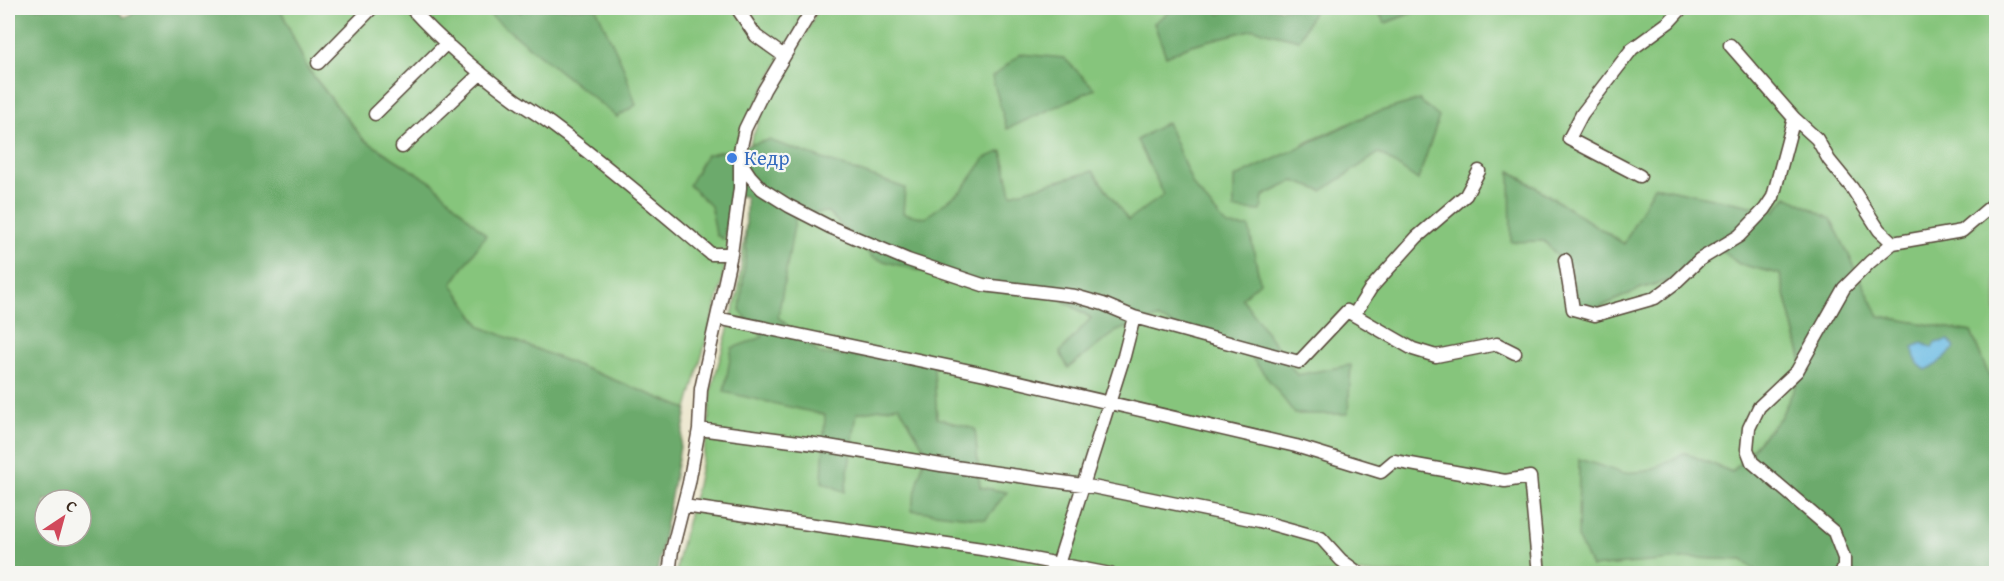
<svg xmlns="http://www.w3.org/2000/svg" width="2004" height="581" font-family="'Gentium Book Plus',serif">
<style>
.green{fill:#86c57c;stroke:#60784d;stroke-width:1.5;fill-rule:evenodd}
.forest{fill:#6caa6c;stroke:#546a45;stroke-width:1.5;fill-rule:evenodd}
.water{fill:#69bbe4;stroke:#527281;stroke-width:1.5}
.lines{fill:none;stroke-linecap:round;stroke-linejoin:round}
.minor-casing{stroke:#564638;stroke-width:15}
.minor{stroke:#fff;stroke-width:12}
.shop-dot{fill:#3f7fe0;stroke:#f6f6f2;stroke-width:2}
.labels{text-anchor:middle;stroke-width:4.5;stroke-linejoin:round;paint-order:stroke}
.shop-label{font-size:21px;fill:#366cbe;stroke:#f6f6f2;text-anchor:start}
</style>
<rect width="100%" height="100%" fill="#f6f6f2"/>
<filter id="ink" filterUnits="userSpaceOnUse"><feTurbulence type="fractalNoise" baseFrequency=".0167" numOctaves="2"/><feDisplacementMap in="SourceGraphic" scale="12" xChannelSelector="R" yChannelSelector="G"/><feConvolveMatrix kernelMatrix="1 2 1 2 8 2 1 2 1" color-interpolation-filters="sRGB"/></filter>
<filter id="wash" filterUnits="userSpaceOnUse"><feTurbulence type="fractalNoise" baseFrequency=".008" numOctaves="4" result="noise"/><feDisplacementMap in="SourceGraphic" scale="24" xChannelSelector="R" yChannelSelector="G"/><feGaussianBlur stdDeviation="1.35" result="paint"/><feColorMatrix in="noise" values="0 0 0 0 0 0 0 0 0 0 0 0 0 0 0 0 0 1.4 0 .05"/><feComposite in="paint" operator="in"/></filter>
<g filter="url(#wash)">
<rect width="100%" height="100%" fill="#ede7ce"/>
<path class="green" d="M280,8H808L738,138V186L721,288L687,409L481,327L452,284L434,184L363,139L307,68Z
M818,8H1175L1154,23L1166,56L1191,45L1254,29L1299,40L1315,8H1376L1385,23L1425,8H1996V393L1971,332L1879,316L1831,220L1786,197L1775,211L1654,186L1624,244L1511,171L1544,241L1569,268L1595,309L1642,288L1674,279L1713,243L1739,264L1780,274L1804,370L1780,418L1732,472L1685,453L1648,472L1622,473L1579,460L1695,558L1742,560L1760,573L676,574L679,553L697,485L708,431L711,391L738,293L750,189V143L770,94L806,34ZM1419,100L1379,153L1322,191L1294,181L1263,196L1303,144L1368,115Z"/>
<path class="forest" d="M8,8H114L124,17L145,8H280L307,68L363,139L434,184L486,235L452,284L481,327L687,409L657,573H8ZM45,500H81V536H45Z
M486,8H509L521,12L520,8H596L623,66L636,105L617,117L491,16Z
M1175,8H1215L1220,14L1228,8H1315L1299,40L1254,29L1191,45L1166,56L1154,23Z
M1376,8H1425L1385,23Z
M1021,54L1064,58L1095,89L1007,129L992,77Z
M1419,100L1439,117L1418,180L1379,153L1322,191L1294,181L1263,196L1261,211L1234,209V178L1368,115Z
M1167,122L1193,185L1227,226L1249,227L1260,282L1242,298L1297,375L1351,365L1348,414H1295L1252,358L1157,318L1117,331L1068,368L1060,352L1091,318L1058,297L989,290L873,258L828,212L796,214L778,317L820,354L880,358L933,355L937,418L975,429L980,487L1007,492L986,519L911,510L926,451L899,406L857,413L845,492L822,482L825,415L724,392L732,348L763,337L740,311L746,253V197L734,194L723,239L716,235L711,206L689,185L706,155L769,140L905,188L903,213L925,218L963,189L985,158L1002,151L1011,194L1093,171L1128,220L1164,195L1137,140Z
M1510,171L1624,244L1654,186L1775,211L1787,196L1831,219L1879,316L1971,332L1996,393V573L1760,574L1742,560L1695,558L1591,567L1578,539L1579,459L1623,473L1648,471L1685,453L1732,472L1780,418L1804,369L1780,274L1739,264L1713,243L1674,279L1642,288L1595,309L1578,305L1569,268L1544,241L1511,242Z"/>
<path class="water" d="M1949,340L1955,348L1936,365L1926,370C1916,364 1914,358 1913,347L1922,343L1932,348L1935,343Z"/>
</g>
<g filter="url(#ink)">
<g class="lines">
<defs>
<path id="minor" d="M411,8C442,42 480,74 517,101C530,110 543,118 555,127C609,167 660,211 711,254H731
M737,8L756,36L784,56
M1730,45L1794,118L1817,139L1829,160L1852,188L1879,230L1893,243
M318,63L372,8
M375,114L447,43
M402,147L481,73
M740,161L750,176L762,189L789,206L830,227L908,260L983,285L1075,296L1103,304L1134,317L1299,362L1347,311L1413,349L1436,356L1497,344L1515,353
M1640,176L1569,139L1582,114L1632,49L1669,22L1682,8
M1565,260L1573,309L1595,315L1655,298L1675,283L1699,260L1739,236L1765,209L1773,197L1794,118
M1354,315L1371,288L1417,237L1466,195L1479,171
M717,318L985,374L1296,446L1381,472L1394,461L1505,481L1530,477L1539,574
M699,429L822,445L941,465L1083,485L1260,521L1321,538L1341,560L1360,574
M684,506L982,549L1110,574
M669,574L672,550L689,483L699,429L701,389L731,254L740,188V151L745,129L764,90L813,8
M1055,574L1124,356L1134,317
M1840,574L1844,568V558L1834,532L1752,462L1747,449L1749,428L1759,407L1797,371L1844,288L1870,262L1893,243L1962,231L1996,202"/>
</defs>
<use href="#minor" class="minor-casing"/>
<use href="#minor" class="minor"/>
</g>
</g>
<circle class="shop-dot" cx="732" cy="158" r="6"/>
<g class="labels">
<g class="shop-label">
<text x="744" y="165">Кедр</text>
</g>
</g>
<rect width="2004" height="581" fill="none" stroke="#f6f6f2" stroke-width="30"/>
<g transform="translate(63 518) rotate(36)"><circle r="28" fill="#f6f6f2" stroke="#aba49d" stroke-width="1.5"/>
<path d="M0-4.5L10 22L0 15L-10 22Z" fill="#d1495b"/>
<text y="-9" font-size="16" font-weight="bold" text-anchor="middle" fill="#3b2a1e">С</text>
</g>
</svg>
